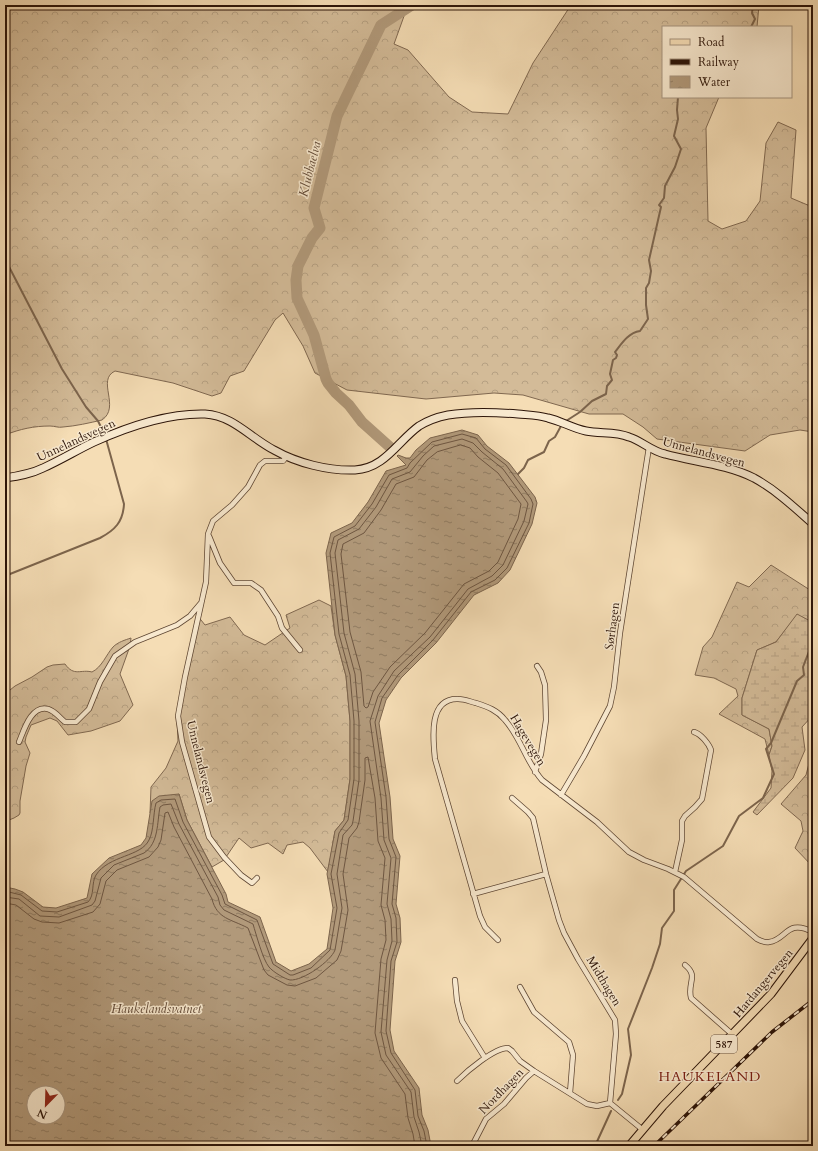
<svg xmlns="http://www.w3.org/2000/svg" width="818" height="1151" font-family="Cardo,serif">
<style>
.forest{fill:url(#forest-crowns);stroke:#806850}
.wetland{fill:url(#wetland-marsh);stroke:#806850}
.water{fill:url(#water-ripples);stroke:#7c644c;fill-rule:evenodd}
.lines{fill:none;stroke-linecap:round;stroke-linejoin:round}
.shore{stroke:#6e5641;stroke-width:1}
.stream{stroke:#7c644c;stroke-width:2}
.river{stroke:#b1997a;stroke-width:11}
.minor-casing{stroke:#5e4633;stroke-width:6}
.secondary-casing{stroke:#2c1408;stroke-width:9}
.primary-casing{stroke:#2c1408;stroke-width:9}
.minor{stroke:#f8e9cf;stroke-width:4.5}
.secondary{stroke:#f8e9cf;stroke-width:7}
.primary{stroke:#f5ddb5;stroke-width:7}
.rail-casing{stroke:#2c1408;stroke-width:3.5}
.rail{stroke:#f8e9cf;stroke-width:2;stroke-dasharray:6;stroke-linecap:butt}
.labels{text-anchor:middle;stroke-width:3;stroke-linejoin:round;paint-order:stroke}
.shield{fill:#f8e9cf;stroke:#695444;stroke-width:1}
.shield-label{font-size:11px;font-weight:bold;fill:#2c1408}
.street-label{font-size:12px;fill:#2c1408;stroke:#f8e9cf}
.water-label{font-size:13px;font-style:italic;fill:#614936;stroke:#f8e9cf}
.quarter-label{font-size:14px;letter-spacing:1px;fill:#7a1f14;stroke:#f8e9cf}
</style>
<defs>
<pattern id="forest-crowns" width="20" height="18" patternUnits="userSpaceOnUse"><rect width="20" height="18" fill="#d3bb98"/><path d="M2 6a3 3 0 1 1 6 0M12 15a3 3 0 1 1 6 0" fill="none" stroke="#b5a082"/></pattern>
<pattern id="wetland-marsh" width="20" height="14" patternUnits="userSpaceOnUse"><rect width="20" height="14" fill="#d3bb98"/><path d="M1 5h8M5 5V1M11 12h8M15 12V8" fill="none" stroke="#b5a082"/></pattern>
<pattern id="water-ripples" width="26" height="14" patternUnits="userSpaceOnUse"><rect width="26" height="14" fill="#b1997a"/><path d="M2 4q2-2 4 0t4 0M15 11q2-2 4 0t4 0" fill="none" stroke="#907c62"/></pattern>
</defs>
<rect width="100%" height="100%" fill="#f5ddb5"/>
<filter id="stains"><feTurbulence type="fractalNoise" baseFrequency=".005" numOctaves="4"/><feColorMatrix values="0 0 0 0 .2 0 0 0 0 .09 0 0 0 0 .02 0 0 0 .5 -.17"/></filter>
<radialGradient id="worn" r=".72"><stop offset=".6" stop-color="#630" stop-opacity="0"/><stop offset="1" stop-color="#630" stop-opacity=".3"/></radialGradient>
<path class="forest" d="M5,5H408L394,44L408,50L449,97L472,112L508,114L533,63L571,5H759L757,27H663V97H719L706,128L708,221L722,229L746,221L760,201L766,143L778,122L796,130L791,198L810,206L813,204V432L800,430L770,435L745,451L657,439L643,427L623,414H589L523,395L494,393L426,399L347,390L315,373L303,346L283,313L275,320L244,371L230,376L221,393L212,396L173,383L115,371C96,380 121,407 102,420C89,423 76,426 63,427C58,428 55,426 50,426C34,426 20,429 5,435Z
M771,565L810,590H813V621L812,622L797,615L776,642L757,650L742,698V715L769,729L772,746L769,755L765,739L719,714L738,696L736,689L714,678L695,675L703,647L712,637L737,582L749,587Z
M319,600L331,606L335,635L346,676L350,721V779L344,820L335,831L328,872L310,848L303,842L287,845L283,854L268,843L251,848L239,838L224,860L212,867L187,820L179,794L150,813L151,787L166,768L178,741L177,720L197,615L205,625L230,617L244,635L265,645L290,628L286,615Z
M131,638L130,646L120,674L133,705L120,721L91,731L68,735L57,721L50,718L31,725L26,737L25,742L30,753L26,766L20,801V813L19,815L14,818L9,820L5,818V694L15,686L32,677L47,667L53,665L65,664C74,677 81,669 92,672C102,667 106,655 113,647C118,642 125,640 131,638Z
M813,748V867L795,848L803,831L801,821L781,804L806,775Z"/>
<path class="wetland" d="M797,614L812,622L813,621V715L802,727L805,750L793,778L757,815L753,812L771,788L772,771L769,755L772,746L769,729L742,715V698L757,650L776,642Z"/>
<path class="water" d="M462,430L478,435L487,446L509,463L535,497L537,503L532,524L510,570L498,583L474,595L436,643L401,678L386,700L379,723L390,797L393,839L400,856L396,904L400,918L401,942L395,961L390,1030L394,1051L419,1088L422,1115L428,1130L431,1146H5V887L15,889L23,892L43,907L56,908L87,898L92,874L109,858L141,845L146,838L152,801L159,796L179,794L187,820L226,894L228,902L260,917L276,962L291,971L309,964L327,949L333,908L327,874L335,831L344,820L350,779V721L346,676L335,635L326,553L331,533L352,523L368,502L386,471L406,465L397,456L398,455L406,458H410L416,450L430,438ZM34,1093H58V1117H34Z"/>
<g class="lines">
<path class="shore" d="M461,445L470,448L478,457L498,473L521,504L518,519L498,562L489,571L464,584L425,633L390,667L373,692L368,707L366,708L364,706L361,672L350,632L341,554L343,544L364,533L381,510L396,484L414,477L427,460L437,452Z
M5,891L21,895L42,911L57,912L88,902C95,895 91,883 96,875C109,855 141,857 149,840C154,831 153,814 156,803L161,800L175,799L183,822L222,895L225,904L257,920L273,964L290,975H293L311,968L330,950L337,908L331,874L339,833L348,820L354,779V721L350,675L339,634L330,553L334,537L355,526L372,504L389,475L407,468L410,463L432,442L462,434L476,438L485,449L506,465L531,499L533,504L529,523L507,568L495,580L471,592L433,640L398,675L382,698L375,722L386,797L389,839L396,857L392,904L396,918L397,942L391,961L386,1031L391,1053L415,1090L418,1116L424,1131L427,1146
M5,897L19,899L40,916L59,917L92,905L95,901L101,878L114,865L144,853C159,843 157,822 160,807L163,805L171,804L179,824L218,897L220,905L224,910L253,924C256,934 263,960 269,967C273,972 285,979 290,980C303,981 331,961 335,950L342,908L337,874L343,835L352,825L353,821L359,780V721L355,674L344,633L335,553L338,540L359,529L376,507L392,479L410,472L423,456L434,446L462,439L473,443L482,452L503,469L527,502L528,504L524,521L503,565L492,576L468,589L430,637L394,671L378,696L370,721L381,798L384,840L391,858L387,904L391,919L392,941L387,960L381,1032L386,1055L411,1092L414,1117L419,1132L422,1146
M5,903L16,905L34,919L42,922L59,923L93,912L100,904L106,881L117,870L149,857L158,847L161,840L165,813L168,812L174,827L212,899C217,919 231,919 248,928L264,970L268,975L287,985L295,986L316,978L337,960L341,951L348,910L343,874L349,838L357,828L359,822L365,780V758L368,757L375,798L378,841L385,858L381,905L385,920L386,940L381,959L375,1033L381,1058L405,1094L408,1118L413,1134L415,1146"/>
<path class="stream" d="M751,27L755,19L752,13L753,5
M5,259L62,369L86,407L98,421L105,435
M566,421L580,412L592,401L606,394L607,386L612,380L610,374L613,360L616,358L617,355L615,352C622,343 628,333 640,331L648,319L646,305V288L649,283L651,271L649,260L661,207L659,205L664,198L665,186L675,167L681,149L674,136L678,119L677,110L678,97
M518,474L524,468L528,460L544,452L549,441L555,437L561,426
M5,576L100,538C115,530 123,522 124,504L106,439
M618,1100L622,1094L631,1055L628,1029L652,968L660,944L662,928L674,911V890L686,871L723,846L739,816L763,798L774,774L766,749L771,743L797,681L804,675L803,667L813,641
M595,1146L611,1111"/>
<path class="river" d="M391,448L362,422L349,405L336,393L328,383L326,379L314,335L297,298L296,280L298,266L312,238L320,228L314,208L337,116L381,25L412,5"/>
<defs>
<path id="minor" d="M209,536L220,563L234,583H251L261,590L278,616L282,628L300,650
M19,742C24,730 31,705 48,709C55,711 60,718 65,722H76L89,709L100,682L115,656L135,642L177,625L190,616L201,603
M535,772L541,754L546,720L545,685L541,672L537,666
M561,795L584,756L610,706L614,687L620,633L649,447
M512,798L528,812L533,818L546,874L559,920L564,933L578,959L615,1020L616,1034L610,1103
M675,872L682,840V821L685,816L695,807L702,799L711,750C709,744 701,734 694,732
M257,878L252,883L241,875L224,857L209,837L182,742L178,716L185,677L206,582L208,534L213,521L232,505L248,487L260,465L265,461H283L287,456
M473,894L546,874
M498,940L485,927L480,916L435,759C433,739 428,698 458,699C465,699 471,702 476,703C488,707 497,710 505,720C521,738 526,762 542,780L597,822L629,852L644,860L668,869L684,877L757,939C761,941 765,943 769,942C787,940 786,918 813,932
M685,965C699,976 687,983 691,998L733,1035
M455,980L457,1001L462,1021L485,1058
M520,987L534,1012L569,1042L573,1055L570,1093
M457,1081C467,1071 494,1048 508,1048L512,1051L520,1061L534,1071L587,1104L597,1106L610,1103L643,1130
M472,1146L486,1119L504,1104L526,1078L534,1071"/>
<path id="secondary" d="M5,478C18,476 31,474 43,468C61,460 77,450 94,442C127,427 169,413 205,414C234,416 249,437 274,450C297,463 328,471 355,470C385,468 397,442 419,426C427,421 438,417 448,415C471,411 494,412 518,414C528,415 538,415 548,418C561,421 572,428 586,431C600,434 615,431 629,437C642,441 651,451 665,454C694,462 726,464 754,478C776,490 794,507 813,524"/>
<path id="primary" d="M629,1146L663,1106L771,994L813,938"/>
</defs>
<use href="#minor" class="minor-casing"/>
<use href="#secondary" class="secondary-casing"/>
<use href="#primary" class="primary-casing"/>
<use href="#minor" class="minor"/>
<use href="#secondary" class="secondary"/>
<use href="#primary" class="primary"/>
<defs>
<path id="rail" d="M654,1146L772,1032L813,1000"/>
</defs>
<use href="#rail" class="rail-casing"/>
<use href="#rail" class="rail"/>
</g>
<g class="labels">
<rect class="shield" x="711" y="1035" width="26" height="18" rx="3"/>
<g class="shield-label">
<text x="724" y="1048">587</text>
</g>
<g class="street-label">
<text transform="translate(76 440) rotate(-25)" y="4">Unnelandsvegen</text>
<text transform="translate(704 452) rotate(15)" y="4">Unnelandsvegen</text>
<text transform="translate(612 626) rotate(-82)" y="4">Sørhagen</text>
<text transform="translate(528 740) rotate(59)" y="4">Hagevegen</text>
<text transform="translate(201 762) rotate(76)" y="4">Unnelandsvegen</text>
<text transform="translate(604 981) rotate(59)" y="4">Midthagen</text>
<text transform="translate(763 983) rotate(-50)" y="4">Hardangervegen</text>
<text transform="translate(501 1091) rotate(-46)" y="4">Nordhagen</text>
</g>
<g class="water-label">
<text transform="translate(309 169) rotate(-76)" y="5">Klubbaelva</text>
<text x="156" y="1013">Haukelandsvatnet</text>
</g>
<g class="quarter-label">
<text x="710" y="1081">HAUKELAND</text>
</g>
</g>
<rect width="818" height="1151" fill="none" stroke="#f5ddb5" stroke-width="20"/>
<rect x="6" y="6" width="806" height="1139" fill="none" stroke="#2c1408" stroke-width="2"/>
<rect x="10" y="10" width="798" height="1131" fill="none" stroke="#2c1408"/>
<rect x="662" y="26" width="130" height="72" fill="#f8e9cf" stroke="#a6947f"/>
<rect x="670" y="39" width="20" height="6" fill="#f5ddb5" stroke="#a6947f"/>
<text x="698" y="46" font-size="12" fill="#2c1408">Road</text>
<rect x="670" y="59" width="20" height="6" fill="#2c1408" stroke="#a6947f"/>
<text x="698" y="66" font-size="12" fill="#2c1408">Railway</text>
<rect x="670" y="76" width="20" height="12" fill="url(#water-ripples)" stroke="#a6947f"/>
<text x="698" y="86" font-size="12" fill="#2c1408">Water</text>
<g transform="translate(46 1105) rotate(203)"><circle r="19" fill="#f8e9cf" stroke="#a6947f"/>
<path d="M0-3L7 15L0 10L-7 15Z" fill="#8f2418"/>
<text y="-6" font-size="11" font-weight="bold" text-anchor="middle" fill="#2c1408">N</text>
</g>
<rect width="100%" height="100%" filter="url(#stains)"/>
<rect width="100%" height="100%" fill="url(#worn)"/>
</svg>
